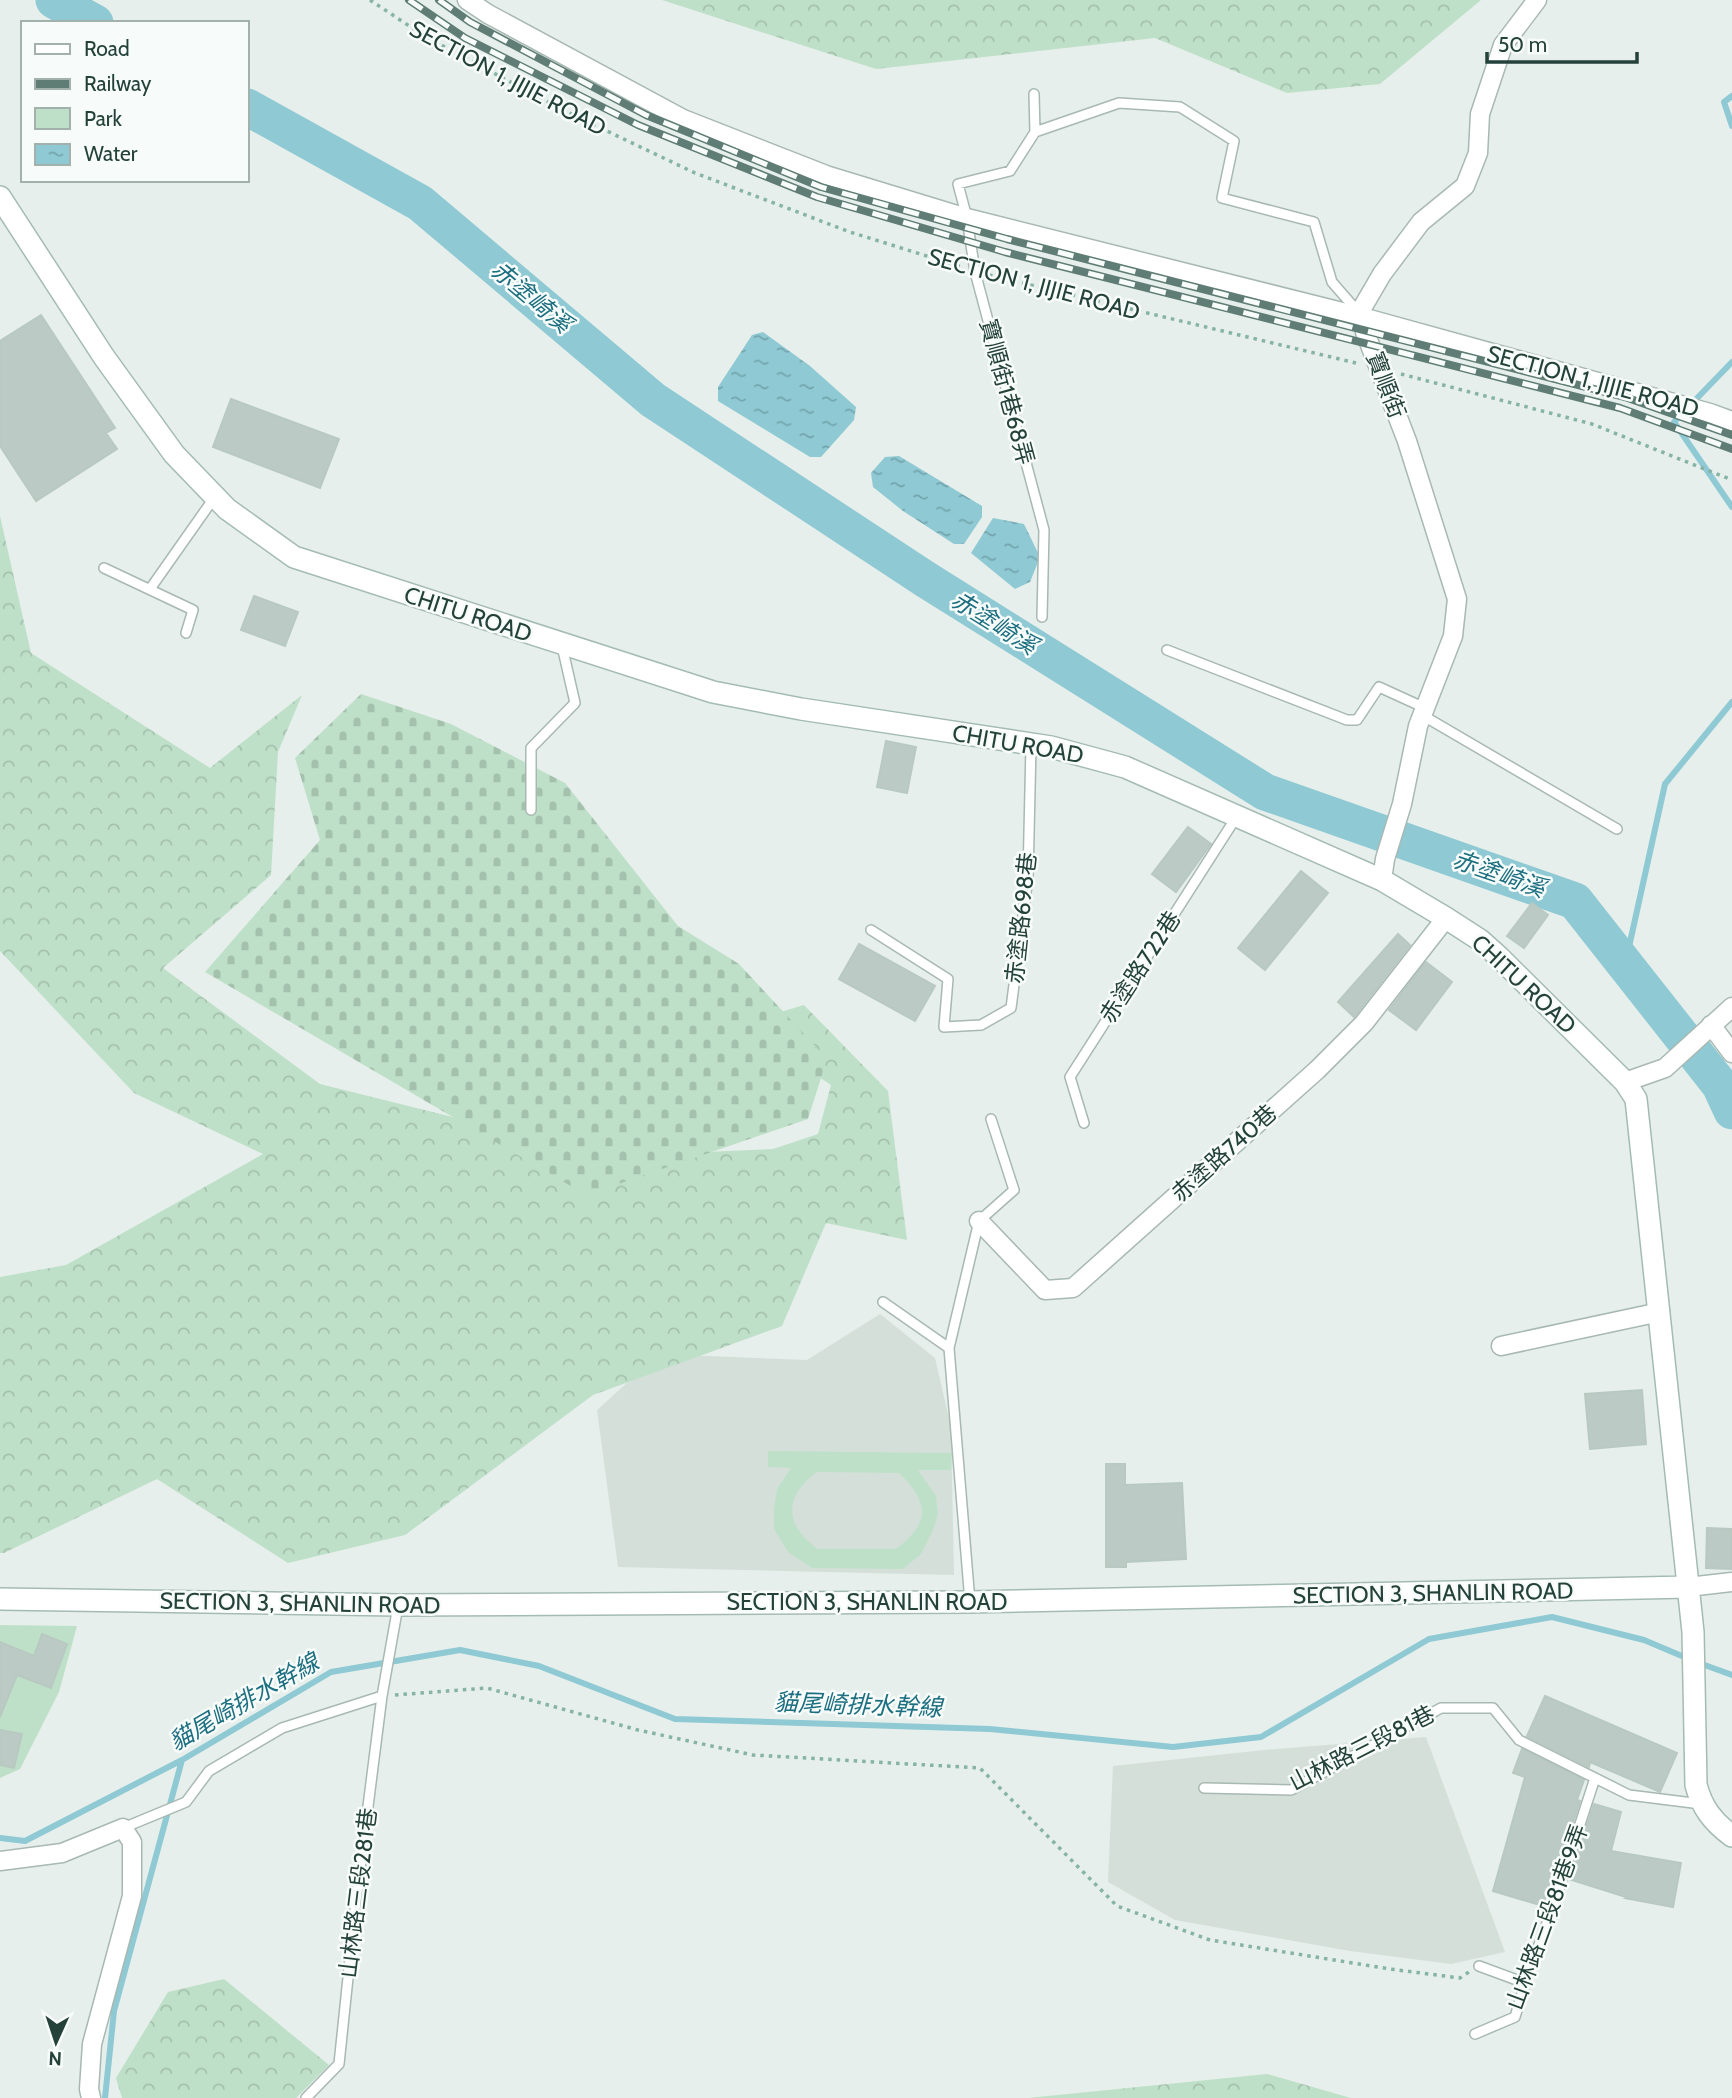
<svg xmlns="http://www.w3.org/2000/svg" width="1732" height="2098" font-family="Cabin,'Noto Sans TC',sans-serif">
<style>
.built{fill:#d4dfda}
.forest{fill:url(#forest-crowns)}
.cemetery{fill:url(#cemetery-stones)}
.park{fill:#bfe0c8;fill-rule:evenodd}
.water{fill:url(#water-ripples)}
.lines{fill:none;stroke-linecap:round;stroke-linejoin:round}
.stream{stroke:#8ec9d4;stroke-width:6}
.river{stroke:#8ec9d4;stroke-width:37}
.building{fill:#bbcac4;stroke:#b8c9c2;stroke-width:2}
.lane-casing{stroke:#a8b8b2;stroke-width:12}
.street-casing{stroke:#a8b8b2;stroke-width:21}
.secondary-casing{stroke:#a4bbb3;stroke-width:24}
.path{stroke:#86b3a5;stroke-width:3.5;stroke-dasharray:3.5 5;stroke-linecap:butt}
.lane{stroke:#fff;stroke-width:9}
.street{stroke:#fff;stroke-width:18}
.secondary{stroke:#fff;stroke-width:21}
.rail-casing{stroke:#5f7d75;stroke-width:8}
.rail{stroke:#f7fbf9;stroke-width:5;stroke-dasharray:16;stroke-linecap:butt}
.labels{text-anchor:middle;stroke-width:5;stroke-linejoin:round;paint-order:stroke}
.street-label{font-size:23px;fill:#24423a;stroke:#f7fbf9}
.water-label{font-size:24px;font-style:italic;fill:#1c6f80;stroke:#f7fbf9}
</style>
<defs>
<pattern id="forest-crowns" width="20" height="18" patternUnits="userSpaceOnUse" patternTransform="scale(1.75)"><rect width="20" height="18" fill="#bfe0c8"/><path d="M2 6a3 3 0 1 1 6 0M12 15a3 3 0 1 1 6 0" fill="none" stroke="#a4c1ad"/></pattern>
<pattern id="cemetery-stones" width="16" height="16" patternUnits="userSpaceOnUse" patternTransform="scale(1.75)"><rect width="16" height="16" fill="#bfe0c8"/><path d="M2 7V4a2 2 0 0 1 4 0v3zM10 15v-3a2 2 0 0 1 4 0v3z" fill="#a4c1ad"/></pattern>
<pattern id="water-ripples" width="26" height="14" patternUnits="userSpaceOnUse" patternTransform="scale(1.75)"><rect width="26" height="14" fill="#8ec9d4"/><path d="M2 4q2-2 4 0t4 0M15 11q2-2 4 0t4 0" fill="none" stroke="#74a5ad"/></pattern>
</defs>
<rect width="100%" height="100%" fill="#e6efeb"/>
<path class="built" d="M880,1314L935,1358L951,1427L954,1575L618,1567L597,1410L659,1354L807,1360Z
M1426,1737L1505,1952L1451,1964L1350,1951L1175,1920L1108,1882L1113,1766L1264,1750Z"/>
<path class="forest" d="M662,0H1481L1380,84L1287,93L1155,38L876,69Z
M0,516L31,653L210,768L302,695L278,752L271,875L163,968L320,1084L609,1156L773,1149L818,1134L831,1085L740,1024L804,1005L888,1091L907,1240L826,1223L782,1326L593,1395L405,1535L288,1563L157,1479L4,1553H0V1277L66,1265L263,1154L134,1093L0,951Z
M224,1979L329,2065L296,2098H122L116,2078L168,1992Z
M1267,2074L1351,2098H1028Z"/>
<path class="cemetery" d="M361,694L451,724L565,783L678,926L739,964L827,1059L808,1119L586,1195L205,972L320,840L295,758Z"/>
<path class="park" d="M768,1451L952,1453L951,1470H918L936,1496L938,1514L933,1530L921,1554L903,1569L812,1568L788,1552L774,1529V1509L777,1489L791,1468L768,1467ZM817,1472L899,1473C930,1503 930,1523 896,1549H817C812,1544 805,1539 801,1533C782,1510 797,1486 817,1472Z
M0,1625L77,1626L59,1692L20,1769L0,1778Z"/>
<path class="water" d="M763,332L810,366L856,407L854,420L821,457H810L718,401V387L752,335Z
M899,456L982,506V517L964,544H954L903,511L873,487L871,473L885,457Z
M993,518L1024,524L1040,557L1030,582L1015,589L971,553Z"/>
<g class="lines">
<path class="stream" d="M1732,96L1724,102L1732,126
M1732,362L1674,422L1732,507
M1625,965L1665,784L1732,702
M1699,1663L1732,1675
M0,1838L25,1841L182,1760L331,1672L460,1650L539,1666L675,1719L990,1729L1173,1747L1261,1737L1429,1639L1552,1617L1644,1640L1689,1659
M105,2098L114,2011L182,1760"/>
<path class="river" d="M54,0L95,23
M247,107L420,203L653,400L925,579L1265,792L1575,901L1720,1085L1732,1111"/>
</g>
<path class="building" d="M41,315L115,428L106,433L117,449L36,501L0,446V341Z
M231,399L339,439L320,488L213,447Z
M254,596L298,612L285,646L241,630Z
M886,741L916,747L907,793L877,787Z
M1188,827L1211,844L1176,892L1152,874Z
M1301,871L1328,893L1265,970L1238,948Z
M1532,903L1548,915L1524,948L1507,936Z
M1398,934L1410,945L1354,1017L1338,1002Z
M859,944L935,986L915,1021L839,979Z
M1426,962L1452,982L1416,1030L1389,1010Z
M1642,1390L1646,1444L1590,1449L1585,1394Z
M1106,1464H1125V1485L1182,1483L1186,1559L1126,1562V1567H1106Z
M1707,1528L1732,1529V1569L1706,1568Z
M42,1634L67,1644L51,1688L17,1675L0,1717V1642L34,1656Z
M1545,1696L1677,1753L1660,1792L1590,1762L1589,1767L1527,1736Z
M0,1730L22,1734L14,1768L0,1765Z
M1522,1749L1584,1780L1577,1800L1580,1801L1556,1875L1552,1874L1543,1906L1493,1891L1525,1777L1513,1773Z
M1594,1804L1621,1812L1611,1851L1681,1863L1673,1907L1625,1898L1626,1897L1569,1879Z"/>
<g class="lines">
<defs>
<path id="lane" d="M1034,94L1035,132
M1035,132L1010,171L958,184L967,218L975,272L1044,530L1042,617
M1035,132L1119,103L1180,107L1234,141L1222,198L1314,222L1332,282L1359,313
M104,568L193,610L186,633
M150,589L214,498
M1167,650L1347,720H1357L1379,687L1425,708
M1422,715L1617,829
M531,810V748L575,703L562,646
M871,930L948,979L944,1027L981,1025L1011,1008L1028,877L1031,746
M1084,1123L1070,1077L1237,816
M883,1302L949,1348
M970,1602L949,1348L979,1221L1014,1190L991,1119
M1204,1788L1291,1790L1441,1708H1493L1519,1740L1629,1795L1701,1804
M123,1828L186,1802L209,1771L282,1728L382,1696
M1479,1966L1525,1983
M1475,2034L1515,2017L1527,1977L1553,1907L1595,1778
M306,2098L339,2064L356,1901L382,1696L398,1606"/>
<path id="street" d="M467,0L488,14L683,119L826,175L967,218L1362,317L1710,413L1732,421
M1382,880L1385,859L1402,804L1418,726L1453,636L1457,599L1407,441L1365,332L1361,310L1382,274L1421,222L1465,186L1478,153L1480,114L1503,45L1537,0
M1711,1025L1732,1053
M1625,1082L1665,1068L1732,1007
M979,1221L1045,1290L1073,1288L1317,1070L1364,1023L1446,918
M1501,1346L1660,1312
M1688,1587L1732,1582
M0,1861L62,1853L123,1828L132,1842V1896L92,2044L89,2089L91,2098"/>
<path id="secondary" d="M0,197L104,357L174,454L227,509L294,557L713,692L801,709L1051,747L1125,767L1382,880L1446,918L1480,940L1499,957L1625,1082L1636,1099L1693,1632L1696,1785C1702,1808 1713,1822 1732,1836
M0,1599L399,1605L970,1602L1688,1587"/>
</defs>
<use href="#lane" class="lane-casing"/>
<use href="#street" class="street-casing"/>
<use href="#secondary" class="secondary-casing"/>
<path class="path" d="M370,0L426,37L565,111L695,173L850,232L962,267
M989,275L1356,363
M1401,374L1592,424L1732,480
M395,1695L487,1688L638,1730L753,1755L980,1768L1117,1906L1210,1940L1390,1969L1460,1978L1469,1972"/>
<use href="#lane" class="lane"/>
<use href="#street" class="street"/>
<use href="#secondary" class="secondary"/>
<defs>
<path id="rail" d="M409,0L465,38L638,125L817,197L1005,252L1620,408L1732,449
M439,0L470,22L646,115L821,187L1007,239L1625,397L1732,435"/>
</defs>
<use href="#rail" class="rail-casing"/>
<use href="#rail" class="rail"/>
</g>
<g class="labels">
<g class="street-label">
<text transform="translate(508 78) rotate(28)" y="8">SECTION 1, JIJIE ROAD</text>
<text transform="translate(1034 284) rotate(15)" y="8">SECTION 1, JIJIE ROAD</text>
<text transform="translate(1593 381) rotate(15)" y="8">SECTION 1, JIJIE ROAD</text>
<text transform="translate(1386 385) rotate(69)" y="8">寶順街</text>
<text transform="translate(1007 392) rotate(75)" y="8">寶順街1巷68弄</text>
<text transform="translate(468 614) rotate(18)" y="8">CHITU ROAD</text>
<text transform="translate(1018 744) rotate(10)" y="8">CHITU ROAD</text>
<text transform="translate(1021 918) rotate(-84)" y="8">赤塗路698巷</text>
<text transform="translate(1140 967) rotate(-57)" y="8">赤塗路722巷</text>
<text transform="translate(1524 984) rotate(43)" y="8">CHITU ROAD</text>
<text transform="translate(1224 1153) rotate(-42)" y="8">赤塗路740巷</text>
<text transform="translate(1433 1593) rotate(-1)" y="8">SECTION 3, SHANLIN ROAD</text>
<text x="867" y="1610">SECTION 3, SHANLIN ROAD</text>
<text transform="translate(300 1603) rotate(1)" y="8">SECTION 3, SHANLIN ROAD</text>
<text transform="translate(1362 1748) rotate(-27)" y="8">山林路三段81巷</text>
<text transform="translate(358 1893) rotate(-83)" y="8">山林路三段281巷</text>
<text transform="translate(1547 1917) rotate(-70)" y="8">山林路三段81巷9弄</text>
</g>
<g class="water-label">
<text transform="translate(531 297) rotate(40)" y="8">赤塗崎溪</text>
<text transform="translate(994 623) rotate(32)" y="8">赤塗崎溪</text>
<text transform="translate(1499 874) rotate(19)" y="8">赤塗崎溪</text>
<text transform="translate(244 1702) rotate(-30)" y="8">貓尾崎排水幹線</text>
<text transform="translate(858 1705) rotate(2)" y="8">貓尾崎排水幹線</text>
</g>
</g>
<rect x="21" y="21" width="228" height="161" fill="#f7fbf9" stroke="#a3b1ad" stroke-width="2"/>
<rect x="35" y="44" width="35" height="10" fill="#ffffff" stroke="#a3b1ad" stroke-width="2"/>
<text x="84" y="56" font-size="21" fill="#24423a">Road</text>
<rect x="35" y="79" width="35" height="10" fill="#5f7d75" stroke="#a3b1ad" stroke-width="2"/>
<text x="84" y="91" font-size="21" fill="#24423a">Railway</text>
<rect x="35" y="108" width="35" height="21" fill="#bfe0c8" stroke="#a3b1ad" stroke-width="2"/>
<text x="84" y="126" font-size="21" fill="#24423a">Park</text>
<rect x="35" y="144" width="35" height="21" fill="url(#water-ripples)" stroke="#a3b1ad" stroke-width="2"/>
<text x="84" y="161" font-size="21" fill="#24423a">Water</text>
<g transform="translate(56 2042) rotate(183)" stroke="#f7fbf9" stroke-width="5" paint-order="stroke">
<path d="M0-5L12 26L0 18L-12 26Z" fill="#24423a"/>
<text y="-10" font-size="19" font-weight="bold" text-anchor="middle" fill="#24423a">N</text>
</g>
<path d="M1487 52v10h150v-10" fill="none" stroke="#24423a" stroke-width="3.5"/>
<text x="1498" y="52" font-size="21" fill="#24423a" stroke="#f7fbf9" stroke-width="5" paint-order="stroke">50 m</text>
</svg>
